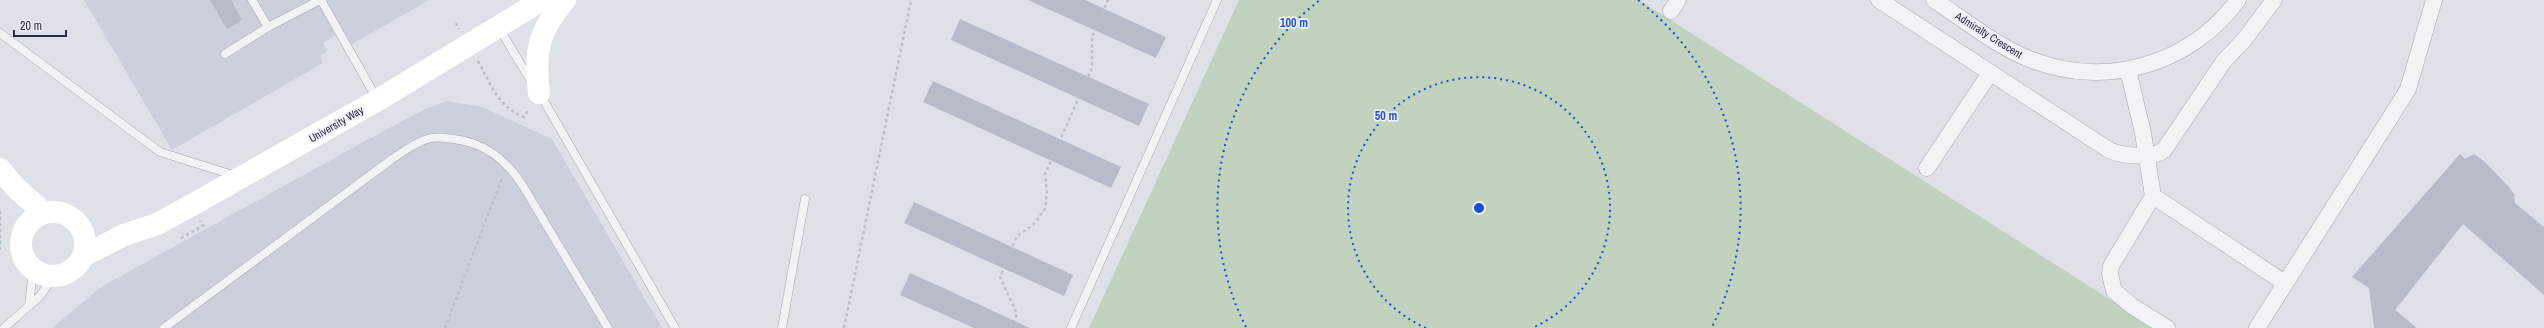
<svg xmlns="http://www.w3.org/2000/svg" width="2544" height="328" font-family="'Archivo Narrow',sans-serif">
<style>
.built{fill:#ccd0db}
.green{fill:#c1d3bf}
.building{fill:#b8bcc9}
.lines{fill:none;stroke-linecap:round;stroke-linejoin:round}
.lane-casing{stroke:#a4a7b3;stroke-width:9}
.street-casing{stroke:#a4a7b3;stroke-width:17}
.path{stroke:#bcbfc8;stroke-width:2.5;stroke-dasharray:3 3;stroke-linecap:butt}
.lane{stroke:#f1f3f7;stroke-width:8}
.street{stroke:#f1f3f7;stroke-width:16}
.secondary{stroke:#fff;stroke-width:22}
.ring{fill:none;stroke:#1d4ed8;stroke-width:2;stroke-dasharray:2 4}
.labels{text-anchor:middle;stroke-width:3.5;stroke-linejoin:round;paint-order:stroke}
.street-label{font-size:11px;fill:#272c41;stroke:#eef0f6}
.centre{fill:#1d4ed8;stroke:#eef0f6;stroke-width:2}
.ring-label{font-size:12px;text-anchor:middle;font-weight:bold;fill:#1d4ed8;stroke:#eef0f6;stroke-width:3.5;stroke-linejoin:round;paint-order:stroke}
</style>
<rect width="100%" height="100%" fill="#dfe1e9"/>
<path class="built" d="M84,0H429L351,45L343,31L323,43L327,51L320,56L323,63L172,150Z
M447,101L482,107L552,139L662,328H52L101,287L367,140L423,110Z"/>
<path class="green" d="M1239,0H1639L2155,328H1089Z"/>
<path class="building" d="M210,0H231L242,20L227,29Z
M1028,0H1085L1166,37L1156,58Z
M960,19L1149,104L1139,126L951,40Z
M933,81L1121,167L1111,188L923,102Z
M2460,154L2465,159L2474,154L2485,162L2509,187L2514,194L2515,203L2544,227V295L2463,224L2395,310L2417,328H2374L2369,288L2352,277Z
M914,202L1073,275L1064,296L904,223Z
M910,273L950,291L1030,328H974L900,295Z"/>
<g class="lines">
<defs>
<path id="lane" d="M252,0L268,27
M321,0L377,99
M499,28L531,81
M0,33L160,152L236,176
M225,54L268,27L320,0
M540,94L675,328
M29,306L33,270
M4,328L40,296L54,276
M164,328L392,159C403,152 414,143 427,139C436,136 445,138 454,139C486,143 506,160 523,186L608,328
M782,328L805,199
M1071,328L1217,0"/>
<path id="street" d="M1879,0L2109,150C2121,156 2153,159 2164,150L2224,61L2244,40L2274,0
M1934,0C1965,20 1997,47 2032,60C2107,89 2191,64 2238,0
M1671,11L1678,0
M2128,70L2143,133L2153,196L2111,266L2110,274L2114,291L2132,306L2167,328
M1927,168L1990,73
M2153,196L2285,283
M2257,328L2402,99L2408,89L2434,0"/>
</defs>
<use href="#lane" class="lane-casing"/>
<use href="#street" class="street-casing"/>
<path class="path" d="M456,23L459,29
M478,61C492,86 497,106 524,117L529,109
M0,211V252
M181,238L203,226L200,221
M445,328L502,178
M844,328L911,0
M1010,328L1017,314L1000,277L1017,236L1033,225L1045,209L1047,192L1045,174L1092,68V37L1108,0"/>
<use href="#lane" class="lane"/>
<use href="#street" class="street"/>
<path class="secondary" d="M539,93C534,53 538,31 565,0
M0,169L15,187L43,212
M21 244a32 32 0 1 1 64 0a32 32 0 1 1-64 0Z
M83,256L124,235L157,224L192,205L378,100L542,0"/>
</g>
<g class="ring">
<path d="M1426 328A131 131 0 1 1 1532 328"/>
<path d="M1246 327A262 262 0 0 1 1320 0M1638 0A262 262 0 0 1 1712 327"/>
</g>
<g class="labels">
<g class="street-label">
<text transform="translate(1989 35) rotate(32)" y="4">Admiralty Crescent</text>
<text transform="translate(336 124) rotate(-30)" y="4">University Way</text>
</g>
</g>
<circle cx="1479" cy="208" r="6" class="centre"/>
<g class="ring-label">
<text x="1294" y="27">100 m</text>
<text x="1386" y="120">50 m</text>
</g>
<path d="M14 30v6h52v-6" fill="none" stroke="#272c41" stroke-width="2"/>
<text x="20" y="30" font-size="12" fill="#272c41" stroke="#eef0f6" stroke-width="3" paint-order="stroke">20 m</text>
</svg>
